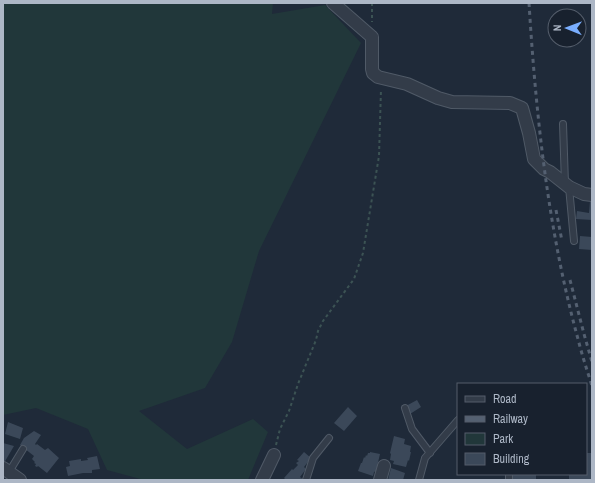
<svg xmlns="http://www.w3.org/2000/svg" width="595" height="483" font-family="'Archivo Narrow',sans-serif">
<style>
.green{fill:#21373a}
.building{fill:#3b4859}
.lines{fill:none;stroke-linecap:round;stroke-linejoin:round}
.service-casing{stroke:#505a67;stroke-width:8}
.minor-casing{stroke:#505a67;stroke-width:14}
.path{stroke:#3c5354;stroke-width:2;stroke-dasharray:3 3;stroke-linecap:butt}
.service{stroke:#333c49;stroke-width:6}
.minor{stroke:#333c49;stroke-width:12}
.rail{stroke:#546071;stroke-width:3;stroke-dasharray:4 4;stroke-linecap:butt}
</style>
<rect width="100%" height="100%" fill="#1f2a39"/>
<path class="green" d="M3,3H273L272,14L325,5L361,43L259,251L232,342L205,388L139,411L187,449L253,419L268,432L248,480H144L107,470L88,429L36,408L3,415Z"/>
<path class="building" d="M590,201H592V220L576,219L577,211L589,213Z
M580,236L592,237V250L579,249Z
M417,400L421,407L410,414L406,406Z
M348,407L357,416L344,431L334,423Z
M8,422L23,428L20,439L5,434Z
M34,431L41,435L35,444L36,445L37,444L45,450L48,448L59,458L47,473L38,466L37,467L35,466L36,464L34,463L35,462L32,459L34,456L20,445L24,438Z
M394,436L405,439L404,444L411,446L410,452H411L409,461L408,460L406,467L393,464L394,461L390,460L391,454L390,453Z
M3,443L14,446L4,463H3Z
M304,452L311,458L304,467L306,469L300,477L303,479L302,480H286L284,478L292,469L293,470L298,465L296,463L299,461L297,460Z
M370,452L380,454L376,471L374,472L373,476L358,471L361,463H362L364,457L365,458L366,455L367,456L368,453H370Z
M586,453H592V480H569V474H586Z
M97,456L100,469L92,470V473H83L68,476L66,467L70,466L69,461L81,459V461L88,460L87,458Z
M391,468L405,473L403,480H388Z
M510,474H536V480H510Z"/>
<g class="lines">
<defs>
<path id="service" d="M563,124L565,184
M569,187L574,241
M405,408L412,429L430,453
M9,472L23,449
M509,474V480
M306,480L313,458L329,438
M419,480L425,458L458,420"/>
<path id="minor" d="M333,3L372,37V69L373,73L378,77L407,84L438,98L452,102L510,103L522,108L529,133L534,159L544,169L550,172L569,187L584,194L592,195
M3,468L20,480
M262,480L274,455
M380,480L384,466"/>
</defs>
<use href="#service" class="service-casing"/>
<use href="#minor" class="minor-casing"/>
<path class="path" d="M372,3V22
M276,445L280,429L289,411L298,384L316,340L318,331L323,321L354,279L363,253L379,156L381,89"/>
<use href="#service" class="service"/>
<use href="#minor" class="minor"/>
<path class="rail" d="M529,3C536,116 548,230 578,339C582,355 587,370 592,386
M556,210L562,241
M570,280L584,334L592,362"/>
</g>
<rect width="595" height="483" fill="none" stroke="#adb7c6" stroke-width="8"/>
<rect x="457" y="383" width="130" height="92" fill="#18212e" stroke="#545d6b"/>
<rect x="465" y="396" width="20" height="6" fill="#333c49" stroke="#545d6b"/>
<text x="493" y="403" font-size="12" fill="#adb7c6">Road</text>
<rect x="465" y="416" width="20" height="6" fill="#546071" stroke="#545d6b"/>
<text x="493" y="423" font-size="12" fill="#adb7c6">Railway</text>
<rect x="465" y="433" width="20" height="12" fill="#21373a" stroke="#545d6b"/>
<text x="493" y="443" font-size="12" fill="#adb7c6">Park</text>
<rect x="465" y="453" width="20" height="12" fill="#3b4859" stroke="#545d6b"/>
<text x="493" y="463" font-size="12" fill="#adb7c6">Building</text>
<g transform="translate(567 28) rotate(271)"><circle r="19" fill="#18212e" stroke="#545d6b"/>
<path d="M0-3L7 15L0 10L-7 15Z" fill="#7aaefe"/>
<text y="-6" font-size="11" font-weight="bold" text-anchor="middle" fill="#adb7c6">N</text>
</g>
</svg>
